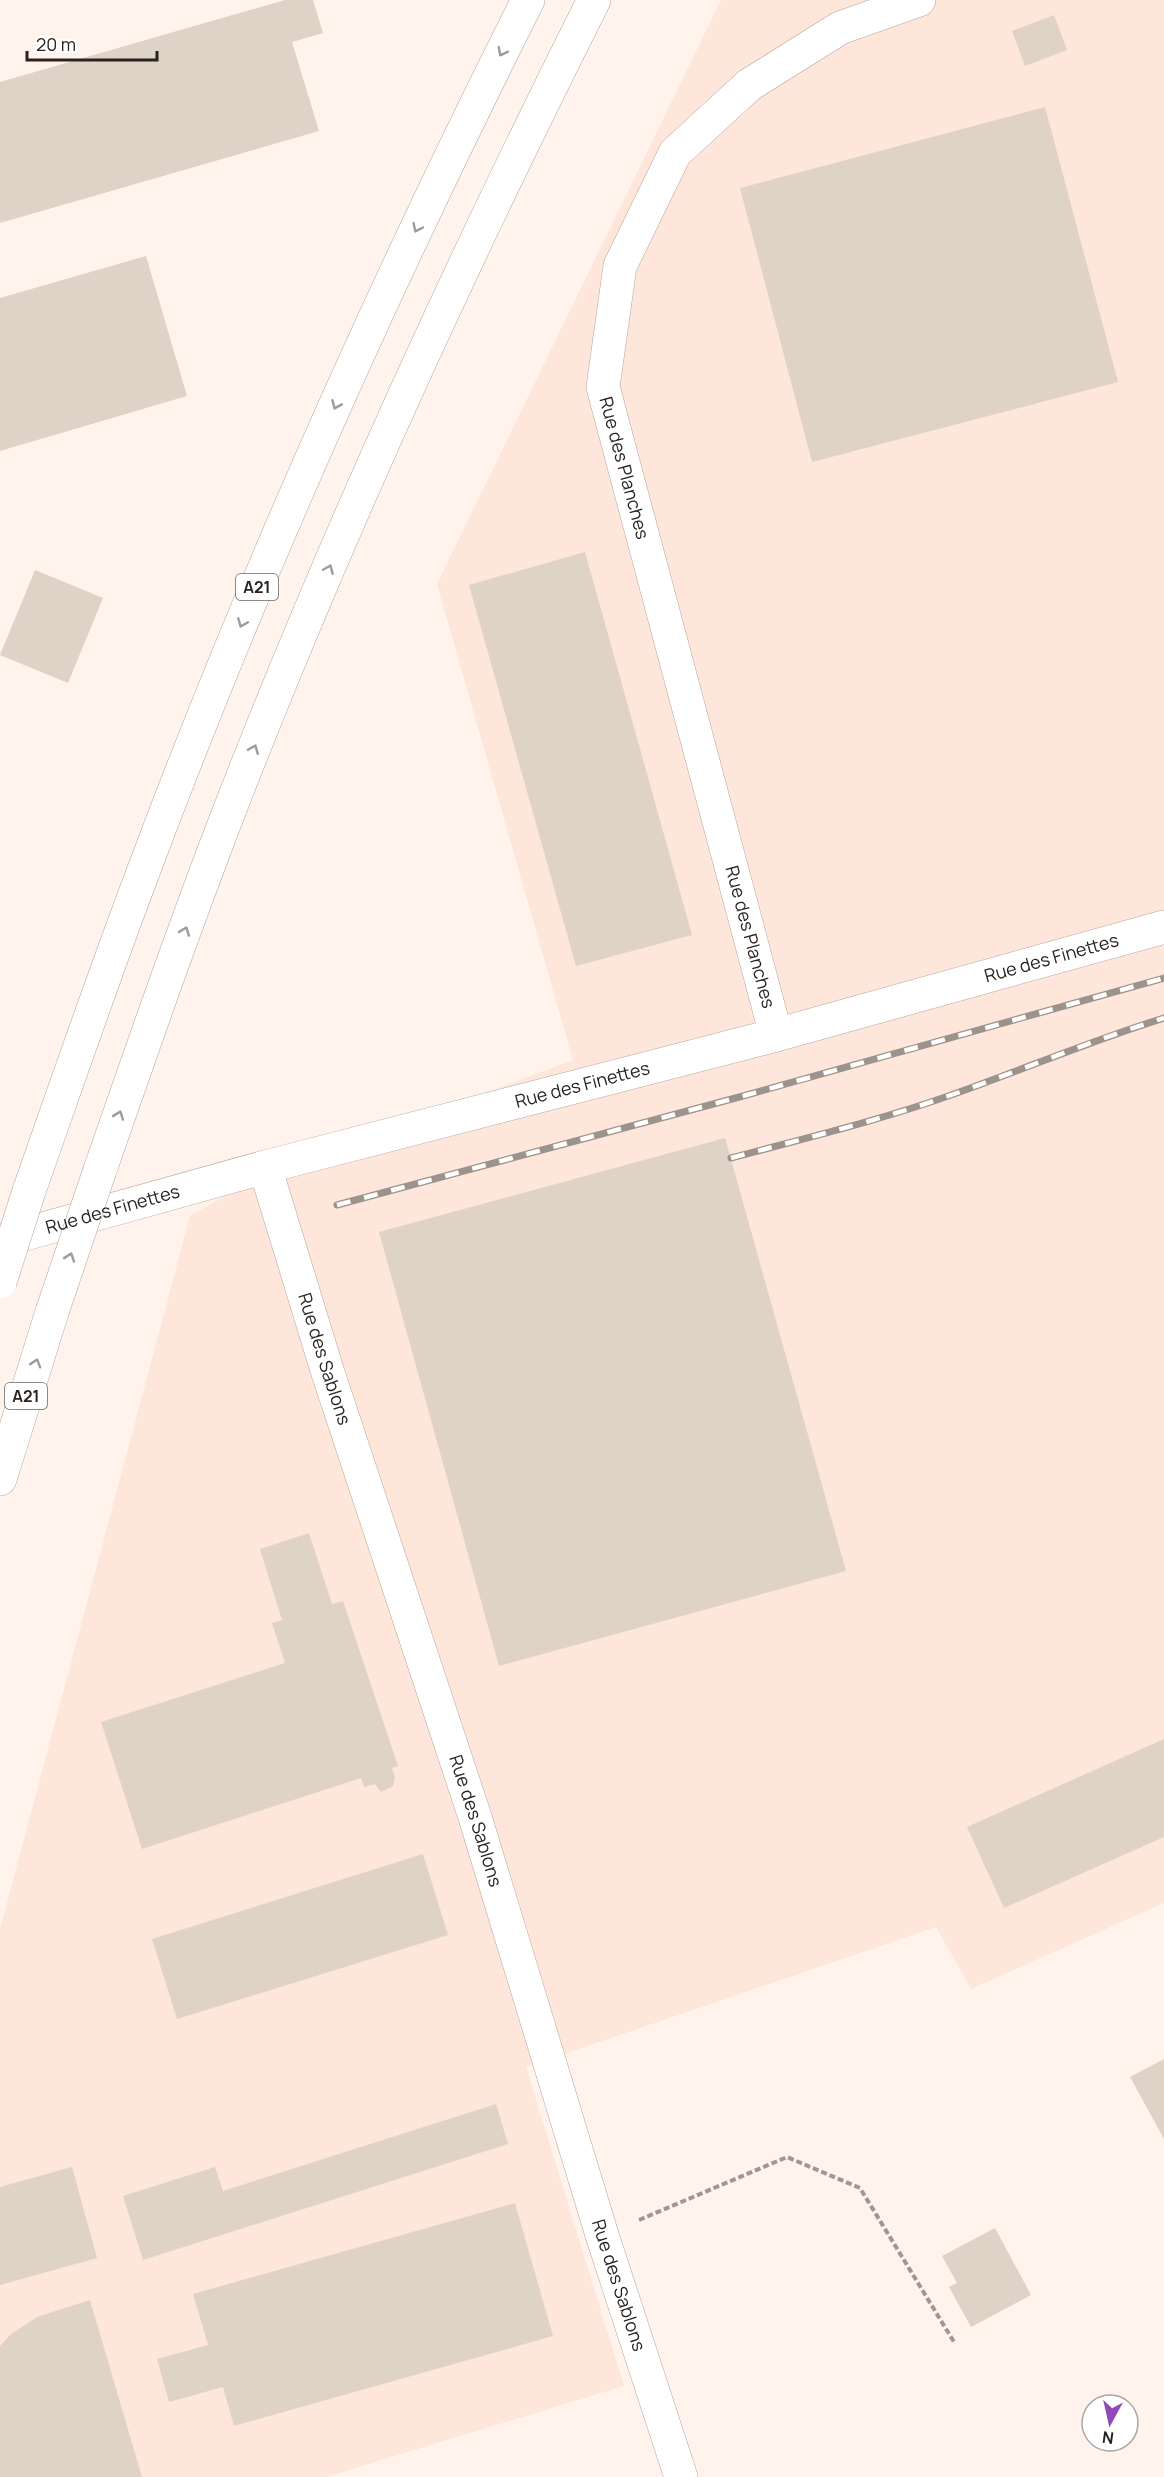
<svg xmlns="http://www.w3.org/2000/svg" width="1164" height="2477" font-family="Manrope,sans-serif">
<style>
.industrial{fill:#fee6db}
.building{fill:#dfd2c7}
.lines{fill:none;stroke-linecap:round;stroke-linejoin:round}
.minor-casing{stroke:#b4a69d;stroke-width:34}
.motorway-casing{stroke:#b4a69d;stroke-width:34}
.path{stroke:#a09791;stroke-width:4;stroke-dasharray:6 3;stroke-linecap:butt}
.minor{stroke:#fff;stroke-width:33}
.motorway{stroke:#fff;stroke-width:33}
.rail-casing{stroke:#9c938d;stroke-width:7}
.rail{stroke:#fff;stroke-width:4.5;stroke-dasharray:14;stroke-linecap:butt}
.motorway-bridge-casing{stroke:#b4a69d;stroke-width:34;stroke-linecap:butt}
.motorway-bridge{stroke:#fff;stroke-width:33}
.oneway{stroke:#9e9c9a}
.labels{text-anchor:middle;stroke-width:6;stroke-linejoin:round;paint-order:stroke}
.shield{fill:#fff;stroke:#686562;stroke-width:1.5}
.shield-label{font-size:16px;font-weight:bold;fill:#28231f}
.street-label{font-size:18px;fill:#28231f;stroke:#fff}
</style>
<rect width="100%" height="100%" fill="#fff3eb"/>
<path class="industrial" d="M721,0H1164V1903L971,1989L936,1927L526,2067L624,2386L326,2477H0V1929L190,1216L247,1183L573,1060L437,584Z"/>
<path class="building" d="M285,0H313L323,33L292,42L319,131L0,223V82Z
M1054,15L1067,50L1025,66L1012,31Z
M1045,107L1118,382L812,462L740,188Z
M146,256L187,396L0,451V298Z
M585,552L692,935L576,966L469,585Z
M35,570L103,598L68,683L0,655Z
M725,1138L846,1571L499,1666L379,1232Z
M309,1533L332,1604L343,1601L398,1766L392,1768L395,1778L393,1786L381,1792L375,1784L364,1787L361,1778L142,1849L101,1722L285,1663L272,1623L282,1620L260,1549Z
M1164,1739V1837L1004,1908L967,1827Z
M423,1854L448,1935L177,2019L152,1939Z
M1164,2059V2139L1130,2077Z
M496,2104L508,2144L143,2260L123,2196L215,2167L223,2191Z
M72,2167L97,2258L0,2285V2187Z
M515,2203L553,2336L234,2426L223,2387L169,2402L157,2359L208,2345L193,2294Z
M995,2228L1031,2295L971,2327L949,2287L957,2283L942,2256Z
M90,2300L142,2477H0V2346L10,2335L37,2317Z"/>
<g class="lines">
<defs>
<g id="minor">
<path d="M776,1035L603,387L620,266L675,153L749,85L840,28L919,0"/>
<path id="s1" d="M265,1167L328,1373L475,1817L602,2235L681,2477"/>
<path id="s2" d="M0,1241L265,1167L776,1035L1164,927"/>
</g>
<path id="motorway" d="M100,1170C142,1049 184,928 230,809C337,533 461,264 594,0
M29,1191C67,1083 104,975 145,867C256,571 386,282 528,0
M0,1479L52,1312"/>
</defs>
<use href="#minor" class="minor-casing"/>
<use href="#motorway" class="motorway-casing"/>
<path class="path" d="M639,2220L787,2157L860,2188L954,2342"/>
<use href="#minor" class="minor"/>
<use href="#motorway" class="motorway"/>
<defs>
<path id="rail" d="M731,1158C806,1138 881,1120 954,1094C1024,1069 1093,1040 1164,1018
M337,1205L743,1096L1164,978"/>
</defs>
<use href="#rail" class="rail-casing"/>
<use href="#rail" class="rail"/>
<defs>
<path id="motorway-bridge" d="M0,1282L29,1191
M52,1312L100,1170"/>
</defs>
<use href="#motorway-bridge" class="motorway-bridge-casing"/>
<use href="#motorway-bridge" class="motorway-bridge"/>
</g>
<defs><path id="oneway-chevron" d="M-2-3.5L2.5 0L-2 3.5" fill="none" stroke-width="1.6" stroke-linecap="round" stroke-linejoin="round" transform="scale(1.5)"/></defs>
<g class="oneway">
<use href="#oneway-chevron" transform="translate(502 52) rotate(117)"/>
<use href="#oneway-chevron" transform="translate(417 228) rotate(115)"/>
<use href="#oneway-chevron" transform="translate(336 405) rotate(114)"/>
<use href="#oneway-chevron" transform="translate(329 569) rotate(-67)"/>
<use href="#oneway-chevron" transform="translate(242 623) rotate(112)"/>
<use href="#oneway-chevron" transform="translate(254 749) rotate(-68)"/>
<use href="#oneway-chevron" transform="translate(185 931) rotate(-70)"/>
<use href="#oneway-chevron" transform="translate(119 1115) rotate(-71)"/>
<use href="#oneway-chevron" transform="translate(70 1257) rotate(-71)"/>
<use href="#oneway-chevron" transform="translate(36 1363) rotate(-73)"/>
</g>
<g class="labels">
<g class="shield">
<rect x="236" y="574" width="42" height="26" rx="4.5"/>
<rect x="5" y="1383" width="42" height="26" rx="4.5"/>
</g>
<g class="shield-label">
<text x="257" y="593">A21</text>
<text x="26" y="1402">A21</text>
</g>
<g class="street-label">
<text transform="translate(624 468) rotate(75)" y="6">Rue des Planches</text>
<text transform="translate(750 937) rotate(75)" y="6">Rue des Planches</text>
<text dy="6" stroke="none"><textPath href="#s2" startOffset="1089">Rue des Finettes</textPath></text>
<text dy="6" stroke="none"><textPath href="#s2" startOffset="603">Rue des Finettes</textPath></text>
<text dy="6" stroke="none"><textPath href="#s2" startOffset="117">Rue des Finettes</textPath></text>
<text dy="6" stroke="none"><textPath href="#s1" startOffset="201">Rue des Sablons</textPath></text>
<text dy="6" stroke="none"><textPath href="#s1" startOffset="687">Rue des Sablons</textPath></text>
<text dy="6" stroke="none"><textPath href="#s1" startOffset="1173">Rue des Sablons</textPath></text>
</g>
</g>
<g transform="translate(1110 2423) rotate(188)"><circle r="28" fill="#ffffff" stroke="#a9a7a5" stroke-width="1.5"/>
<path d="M0-4.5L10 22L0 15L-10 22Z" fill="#9048bb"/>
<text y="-9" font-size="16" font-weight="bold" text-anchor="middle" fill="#28231f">N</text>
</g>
<path d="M27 51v9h130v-9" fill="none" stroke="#28231f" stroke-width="3"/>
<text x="36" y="51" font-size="18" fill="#28231f" stroke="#ffffff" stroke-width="4.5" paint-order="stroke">20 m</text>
</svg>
